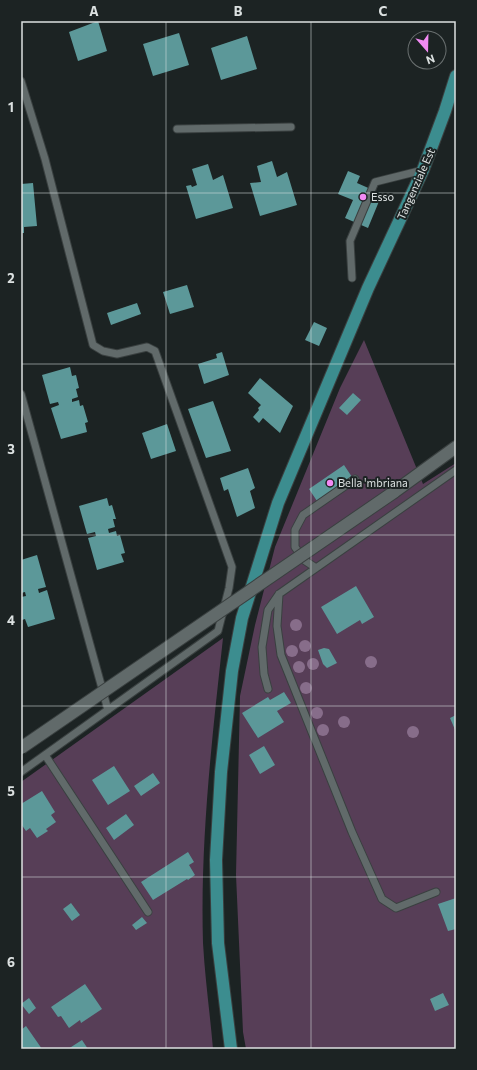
<svg xmlns="http://www.w3.org/2000/svg" width="477" height="1070" font-family="Commissioner,sans-serif">
<style>
.green{fill:#573e57}
.building{fill:#5c9899}
.lines{fill:none;stroke-linecap:round;stroke-linejoin:round}
.service-casing{stroke:#3a4040;stroke-width:9}
.minor-casing{stroke:#3a4040;stroke-width:14}
.primary-casing{stroke:#3a4040;stroke-width:14}
.service{stroke:#616a6a;stroke-width:7}
.minor{stroke:#616a6a;stroke-width:12}
.primary{stroke:#3c8d8f;stroke-width:12}
.minor-bridge-casing{stroke:#3a4040;stroke-width:14;stroke-linecap:butt}
.minor-bridge{stroke:#616a6a;stroke-width:12}
.tree{fill:#876d8a}
.grid{fill:none;stroke:#dce1e1;stroke-width:1;stroke-opacity:0.55}
.poi-dot{fill:#f28af3;stroke:#1c2323;stroke-width:1.5}
.labels{text-anchor:middle;stroke-width:4;stroke-linejoin:round;paint-order:stroke}
.street-label{font-size:11px;fill:#dce1e1;stroke:#1c2323}
.poi-label{font-size:11px;fill:#dce1e1;stroke:#1c2323;text-anchor:start}
.neatline{fill:none;stroke:#dce1e1;stroke-width:1.5}
.grid-label{font-size:13px;text-anchor:middle;font-weight:bold;fill:#dce1e1}
</style>
<rect width="100%" height="100%" fill="#1c2323"/>
<path class="green" d="M364,340L423,484L456,463V1049H246L243,1032L236,875L240,696L255,625L275,547L340,388Z
M223,638C212,739 200,841 203,943C205,978 210,1014 213,1049H21V782Z"/>
<path class="building" d="M98,21L107,51L78,61L69,32Z
M179,33L189,65L153,76L143,44Z
M247,36L257,69L221,80L211,48Z
M272,161L277,177L287,172L297,205L260,216L250,183L261,182L257,166Z
M208,164L213,180L223,175L233,208L196,219L186,186L191,185L192,187L197,185L192,169Z
M348,171L360,176L357,183L382,194L368,228L345,218L353,200L338,194Z
M33,183L37,226L24,227V233H21V184Z
M187,285L194,307L170,314L163,292Z
M137,303L141,314L111,325L107,313Z
M314,322L327,328L319,346L305,340Z
M222,352L229,375L204,384L198,364L217,358L216,354Z
M70,367L72,376L76,375L79,388L76,389L78,397L72,399V402L79,400L80,406L83,405L88,422L85,423L87,432L61,439L51,408L59,405L58,402L50,404L42,375Z
M260,378L293,406L280,433L263,418L259,423L253,417L259,410L258,408L261,405L248,393Z
M353,393L361,400L347,415L339,408Z
M213,401L231,451L206,458L188,409Z
M167,424L176,451L151,459L142,433Z
M344,465L352,477L317,501L309,489Z
M248,468L255,488L250,491L255,508L237,517L228,489L224,491L220,478Z
M107,498L109,506L112,505L116,519H113L115,527L108,529L109,533L116,531L117,536L120,535L125,553L121,554L124,562L97,570L88,538L96,536L95,532L87,534L79,506Z
M37,555L46,587L38,589L39,593L47,590L55,619L28,627L25,619L22,620L21,616V597L26,596L25,592L21,593V560Z
M356,586L374,617L362,624L360,620L337,634L321,607Z
M324,648L329,649L337,663L327,668L323,664L318,650Z
M284,692L291,703L277,711L284,722L258,738L242,713L268,697L270,700Z
M456,715V732L450,718Z
M264,746L275,765L260,774L249,755Z
M114,766L130,791L108,805L92,780Z
M153,773L160,783L141,796L134,786Z
M42,791L55,812L51,815L56,822L46,829L48,831L37,838L30,828L26,831L21,824V804Z
M126,814L134,825L114,840L106,828Z
M188,852L194,862L189,865L195,875L188,880L187,879L153,900L141,882Z
M456,898V929L448,931L438,904Z
M71,903L80,915L72,921L63,909Z
M142,917L147,923L136,930L132,925Z
M85,984L102,1009L81,1023L80,1020L69,1028L61,1016L58,1017L51,1007Z
M443,993L449,1005L435,1011L430,999Z
M29,998L36,1008L29,1014L21,1004Z
M26,1026L42,1049H21V1030Z
M82,1040L88,1049H68Z"/>
<g class="lines">
<defs>
<path id="service" d="M21,81L45,159L93,345L103,351L117,354L147,347L155,351L232,567L229,588L218,631L21,772
M177,129L291,127
M352,278L350,241L375,182L423,170
M21,394L108,710
M316,568L304,560L295,547V530L303,515L355,479
M279,594L277,626L281,655L352,832L382,899L396,908L436,892
M268,689L264,674L262,647L268,610L279,594L456,470
M45,755L148,912"/>
<path id="minor" d="M394,492L456,447"/>
<path id="primary" d="M231,1049L218,943L216,860L221,772L232,671L242,618L278,503L368,288L423,170L445,111L456,76"/>
</defs>
<use href="#service" class="service-casing"/>
<use href="#minor" class="minor-casing"/>
<use href="#primary" class="primary-casing"/>
<use href="#service" class="service"/>
<use href="#minor" class="minor"/>
<use href="#primary" class="primary"/>
<defs>
<path id="minor-bridge" d="M21,748L394,492"/>
</defs>
<use href="#minor-bridge" class="minor-bridge-casing"/>
<use href="#minor-bridge" class="minor-bridge"/>
</g>
<g class="tree">
<circle cx="296" cy="625" r="6"/>
<circle cx="305" cy="646" r="6"/>
<circle cx="292" cy="651" r="6"/>
<circle cx="371" cy="662" r="6"/>
<circle cx="313" cy="664" r="6"/>
<circle cx="299" cy="667" r="6"/>
<circle cx="306" cy="688" r="6"/>
<circle cx="317" cy="713" r="6"/>
<circle cx="344" cy="722" r="6"/>
<circle cx="323" cy="730" r="6"/>
<circle cx="413" cy="732" r="6"/>
</g>
<path class="grid" d="M166,21V1049M311,21V1049M21,193H456M21,364H456M21,535H456M21,706H456M21,877H456"/>
<g class="poi-dot">
<circle cx="363" cy="197" r="4"/>
<circle cx="330" cy="483" r="4"/>
</g>
<g class="labels">
<g class="street-label">
<text transform="translate(416 184) rotate(-66)" y="4">Tangenziale Est</text>
</g>
<g class="poi-label">
<text x="371" y="201">Esso</text>
<text x="338" y="487">Bella 'mbriana</text>
</g>
</g>
<rect width="477" height="1070" fill="none" stroke="#1c2323" stroke-width="44"/>
<g transform="translate(427 50) rotate(160)"><circle r="19" fill="#1c2323" stroke="#696f6f"/>
<path d="M0-3L7 15L0 10L-7 15Z" fill="#f28af3"/>
<text y="-6" font-size="11" font-weight="bold" text-anchor="middle" fill="#dce1e1">N</text>
</g>
<rect x="22" y="22" width="433" height="1026" class="neatline"/>
<g class="grid-label">
<text x="94" y="16">A</text>
<text x="238" y="16">B</text>
<text x="383" y="16">C</text>
<text x="11" y="112">1</text>
<text x="11" y="283">2</text>
<text x="11" y="454">3</text>
<text x="11" y="625">4</text>
<text x="11" y="796">5</text>
<text x="11" y="967">6</text>
</g>
</svg>
